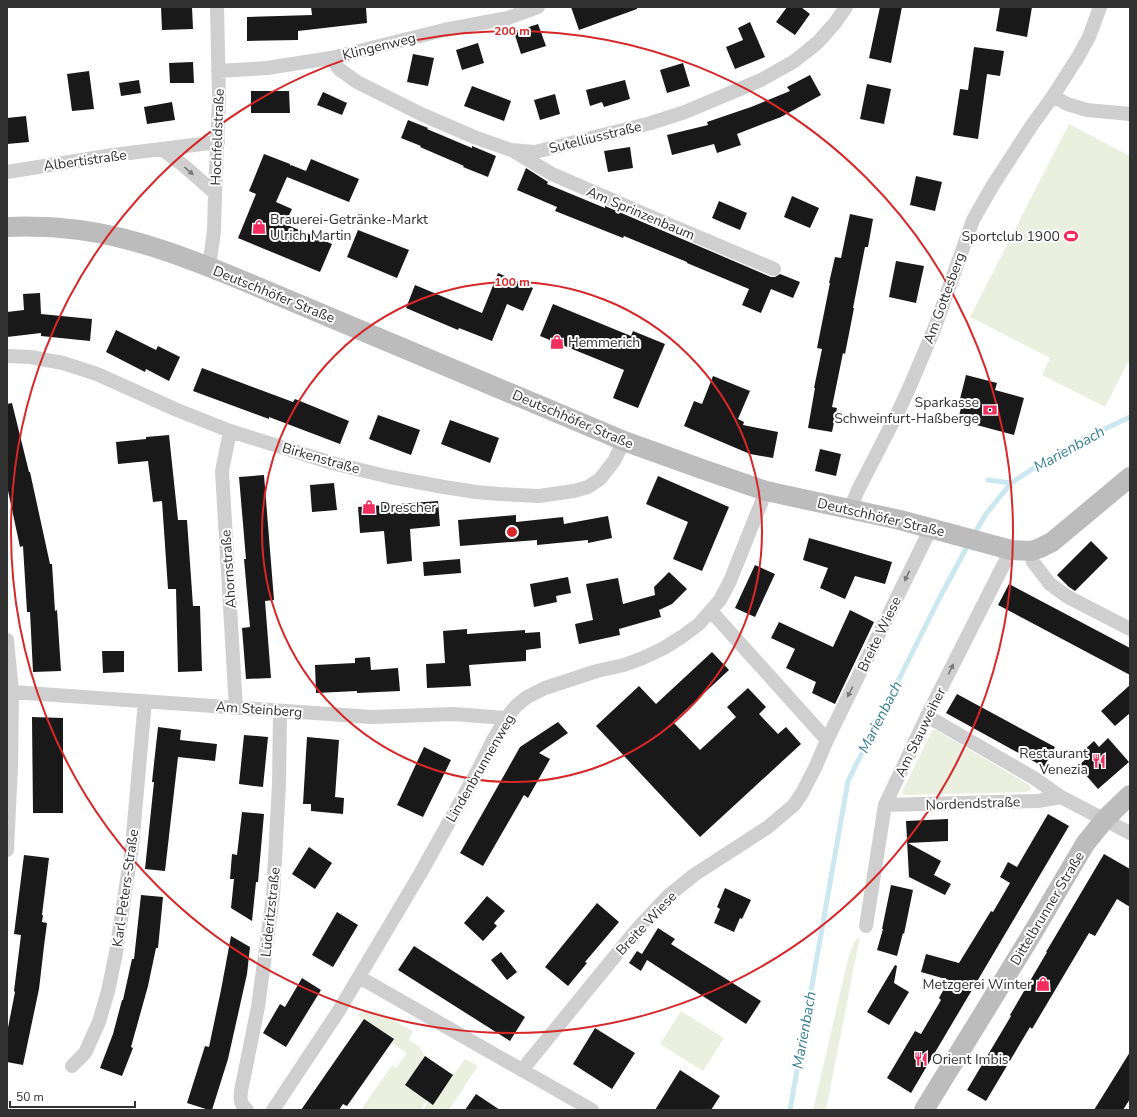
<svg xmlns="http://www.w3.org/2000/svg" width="1137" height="1117" font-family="'Nunito Sans',sans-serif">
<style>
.green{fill:#eaefe0}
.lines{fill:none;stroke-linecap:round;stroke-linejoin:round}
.stream{stroke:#cbe7ef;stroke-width:5}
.building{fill:#191919}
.street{stroke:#cfcfcf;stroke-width:14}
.secondary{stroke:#bcbcbc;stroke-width:20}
.oneway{fill:#797979}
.ring{fill:none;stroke:#d62828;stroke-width:2}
.labels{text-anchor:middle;stroke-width:4;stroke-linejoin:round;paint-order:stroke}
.street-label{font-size:14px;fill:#323232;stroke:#fff}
.poi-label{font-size:14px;fill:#323232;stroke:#fff;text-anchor:start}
.water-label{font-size:15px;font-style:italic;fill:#377f93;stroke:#fff}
.centre{fill:#d62828;stroke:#fff;stroke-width:2}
.ring-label{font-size:12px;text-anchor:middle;font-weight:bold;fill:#d62828;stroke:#fff;stroke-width:4;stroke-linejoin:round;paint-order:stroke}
</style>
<rect width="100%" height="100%" fill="#fff"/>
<path class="green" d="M1069,124L1130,156V358L1105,407L1042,375L1050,358L970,317Z
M932,730H936L1028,784L1031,787L1030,790L1027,792L904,795L903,794L902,792Z
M860,936L826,1110H813L849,955L855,941Z
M366,1010L378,1012L413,1031L409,1040L419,1046L425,1056L405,1085L427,1100L421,1110H361L392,1065L396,1068L407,1053L391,1043L393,1039L357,1015Z
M681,1011L724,1038L703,1071L660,1044Z
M465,1059L478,1066L449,1110H423L429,1101L433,1104Z"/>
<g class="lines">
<path class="stream" d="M988,480L1011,483
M973,536L986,514L1011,483L1040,464L1077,442L1130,417
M790,1110L848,781L939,599L969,543"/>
</g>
<path class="building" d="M161,7H192L193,29L162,30Z
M311,7H366L367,23L298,31V40L247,41V17L312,15Z
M571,7H637V9L579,30Z
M787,7H801L810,14L795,35L776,22Z
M880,7H902L891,63L869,58Z
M1000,7H1032L1027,37L996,31Z
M750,22L765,57L735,69L726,47L743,40L738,28Z
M538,24L546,46L521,54L514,32Z
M478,43L484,63L462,70L456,50Z
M974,47L1004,51L1000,76L987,74L978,139L953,135L960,89L968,90Z
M413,54L434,58L428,86L407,82Z
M193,62L194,83H170L169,63Z
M683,63L690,86L667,93L660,70Z
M89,71L94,109L72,111L67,74Z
M810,75L821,95L781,117L737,134L741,145L717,153L714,144L672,155L667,135L708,125L707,122L751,107L790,91L787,87Z
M139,80L141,93L121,96L119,83Z
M625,80L630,99L604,107L602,102L590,106L586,90Z
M867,84L891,89L884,124L860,119Z
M472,86L511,101L504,121L464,106Z
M251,91H289L290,113H251Z
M323,92L347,103L342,115L317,105Z
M555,94L560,114L540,120L534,100Z
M172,102L175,120L147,124L144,107Z
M26,116L29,142L7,144V118Z
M408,120L428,128L427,129L472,148V146L496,156L488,177L463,167L464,166L420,147L421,146L401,138Z
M630,147L633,168L608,172L604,151Z
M264,154L290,164V166L291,165L306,171L311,159L359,179L349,202L287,177L276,202L292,209L285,224L332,244L320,272L238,238L256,194L249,191Z
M526,168L548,182L547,184L605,208V206L771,277H775L780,274L800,282L793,298L771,289L761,313L742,305L749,289L687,263V262L624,236L623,238L555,211L557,207L517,190Z
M916,176L942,182L935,211L910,205Z
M792,196L819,208L810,228L784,217Z
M719,201L747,213L740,230L712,218Z
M850,214L873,219L868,247H865L853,308H854L845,354L843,353L832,407L837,408L832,432L808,428L815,388H814L822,349L817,348L830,283H829L835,257L841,258Z
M358,230L409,250L397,278L347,257Z
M896,261L924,266L916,303L889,297Z
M498,273L533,288L523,311L507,304L492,341L459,328L458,330L406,308L415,285L482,313Z
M40,293L41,314L92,319L90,341L41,336V333L7,337V312L24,310L23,294Z
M553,304L631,336L633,331L665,344L638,408L613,398L624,370L540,336Z
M116,330L156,350L158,346L180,357L169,381L146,369L145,372L106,352Z
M202,368L293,402L295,399L349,421L340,444L269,417V419L193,391Z
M966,375L997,383L995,390L1024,398L1014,435L958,420L963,400L960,399Z
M713,376L750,391L738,419L744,422L743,425L778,432L773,458L750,454L684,426L694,401L702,404Z
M12,403L29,472H30L50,564H52L55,611L57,610L61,671L33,672L30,612H27L23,546L20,547L7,486V404Z
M378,415L420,430L411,455L369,439Z
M450,420L499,438L490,463L441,444Z
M169,435L178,520H187L193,606H200L202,671L178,672L176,589H168L162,501L153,502L148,461L118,464L116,442L146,439V437Z
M820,449L841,454L836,476L815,471Z
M264,475L274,600L265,601L271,678L246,679L242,628L250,627L244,559H246L239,477Z
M658,476L729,507L702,571L673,559L688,522L646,504Z
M334,483L337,510L312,512L310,485Z
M438,501L440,526L410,529L412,561L387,564L384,531L360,533L358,507Z
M516,515V522L563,517L564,524L608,516L612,538L588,543V540L537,545V540L460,546L458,520Z
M809,538L892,562L885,584L855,576L845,599L820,588L828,568L803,560Z
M1091,541L1108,558L1075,591L1069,587L1057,575Z
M460,559L461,573L424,576L423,562Z
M755,565L775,574L755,617L735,608Z
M669,572L687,589L672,604L659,610L661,617L619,629L620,635L579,644L575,624L593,620L586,584L618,578L623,604L655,595L654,587Z
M568,577L571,593L556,596L557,602L534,607L530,584Z
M1009,584L1130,648V675L998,605Z
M850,610L874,622L835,704L812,693L816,682L786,668L795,649L771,638L779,622L833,647Z
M467,629V634L525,630V633L540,632L541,648L526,650V661L469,665L471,686L427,688L426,664L445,663L443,631Z
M102,651H124V672L103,673Z
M712,652L729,670L673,722L700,750L736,717L727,707L748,688L766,707L759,714L778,734L786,727L801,744L700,837L596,726L639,686L656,704Z
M370,657L371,670L398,668L400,691L357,693V691L316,693L315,665L355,663V658Z
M1130,685V713L1115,726L1101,711Z
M957,694L1055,747L1044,767L946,713Z
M32,717L63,718V813H33Z
M558,722L568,733L539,753L550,759L528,798L524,795L483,866L460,853L520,747Z
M158,727L181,730L180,740L217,744L215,761L178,757L165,871L145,869L154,782H152Z
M244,735L268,737L263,787L239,784Z
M307,737L339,740L335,797L344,798L343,814L311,811V804H303Z
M1108,738L1129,762L1098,789L1078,766L1087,758L1082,752L1094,741L1099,747Z
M424,747L451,760L423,817L397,805Z
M242,812L264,814L258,882H256L252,921L231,908L234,879H230L232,854L237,855Z
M1048,814L1069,826L911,1093L887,1078L915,1031L921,1034L941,1000L939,998L949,980L921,972L926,954L959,963L991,911L993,912L1010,883L1000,877L1008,862L1017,867Z
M948,819V841L908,843L941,861L934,875L951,884L945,895L909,877L906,821Z
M309,847L332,863L315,889L292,874Z
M1104,854L1130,869V907L1117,899L1095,936L1089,933L1032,1029L1030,1027L986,1101L967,1090L1011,1016L1010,1015L1047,952H1046Z
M24,855L49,858L42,915H43L42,922L47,923L44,946L39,989L23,1065L7,1062V1033L15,992L14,991L21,935L14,934Z
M891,885L913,890L904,934L903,933L897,956L877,950L883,929H882Z
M725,888L751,900L742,919L740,918L734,932L714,923L720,909L717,907Z
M141,895L163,897L158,948H156L148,986L131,1047L133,1048L122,1076L100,1068L113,1034L122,1000H123L132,959H134Z
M487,896L505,911L494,923L497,926L483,941L464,923Z
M597,903L619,922L585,962L587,963L568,986L545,967Z
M337,912L358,925L333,967L312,955Z
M658,928L675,939L671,944L761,1001L746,1024L647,960L641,971L629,963L637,951L642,954Z
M231,936L250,947L247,974L228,1059L212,1110H209L187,1103L205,1046L209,1047L221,990Z
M414,946L525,1017L510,1041L398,970Z
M501,952L517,972L507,980L491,960Z
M895,965L897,966L894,983L909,992L889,1025L867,1012Z
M302,978L321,990L286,1047L263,1033L280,1004L285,1007Z
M364,1019L394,1039L347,1106L343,1104L339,1110H301Z
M595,1028L635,1053L612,1089L573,1064Z
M1130,1052V1099L1123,1110H1094Z
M425,1056L453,1075L433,1105L405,1085Z
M680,1070L720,1096L711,1110H655Z
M476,1094L500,1110H465Z"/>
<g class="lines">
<path class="street" d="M331,58L339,69L357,82L421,114L474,137L511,150L535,152L651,123L685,112L761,80L793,62L806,52L818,42L835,23L846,7
M218,71L267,68L331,58L444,30L508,18L538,7
M1053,96L1067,104L1087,110L1130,114
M163,150L183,165L215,193
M515,152L552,174L672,226L774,269
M7,172L113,155L218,142
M209,267L214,231L215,193L219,100L217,7
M7,356L30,357L63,363L97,374L177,410L230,431L332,463L390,477L444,487L476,492L500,494L539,496L574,491L588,487L600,479L614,461L624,441
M230,431L222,471L236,708
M850,509L858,490L899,410L910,386L935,327L973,220L993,185L1032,125L1053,96L1078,57L1089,37L1100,7
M1031,551L1033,562L1050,584L1068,597L1130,629
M711,611L827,740
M7,640L12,692L11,766L7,850
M12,692L372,717L453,714L506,718
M927,716L1034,778L1061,797L1130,833
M885,805L1038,801L1061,797
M866,926L885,805L927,716L1011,550
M359,977L592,1110
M72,1066L85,1053L99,1022L108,991L116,953L132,846L145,701
M522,1070L638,928L668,896L694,875L768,827L794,805L802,793L815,768L827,740L931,528
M247,1110C240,1104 240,1099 241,1091L258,1007L273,896L279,784L280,711
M273,1110L338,1012L420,874L477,772L493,740L506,718L516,706L527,697L545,688L597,671L624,665L643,658L664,648L683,636L699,624L720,600L730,581L766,491"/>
<path class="secondary" d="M7,227C31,226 56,227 80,230C138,238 193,260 246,282L624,441L699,468L766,491L900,520L1011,550L1031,551L1040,548L1052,542L1130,477
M924,1110L1029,939L1085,844L1105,819L1130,795"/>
</g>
<defs><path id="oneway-solid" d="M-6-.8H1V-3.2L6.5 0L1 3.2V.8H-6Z"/></defs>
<g class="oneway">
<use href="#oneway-solid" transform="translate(189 171) rotate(41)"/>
<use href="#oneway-solid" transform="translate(907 576) rotate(116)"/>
<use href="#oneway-solid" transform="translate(951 669) rotate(-64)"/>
<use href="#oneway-solid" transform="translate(850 692) rotate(116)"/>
</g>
<g class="ring">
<circle cx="512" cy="532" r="250"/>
<circle cx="512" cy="532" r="501"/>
</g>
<defs>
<symbol id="shop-bare" viewBox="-9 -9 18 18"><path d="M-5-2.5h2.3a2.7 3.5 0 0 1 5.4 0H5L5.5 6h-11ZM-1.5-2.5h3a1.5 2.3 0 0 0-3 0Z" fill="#f02d5c" stroke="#fff" stroke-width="2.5" paint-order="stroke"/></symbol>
<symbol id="stadium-bare" viewBox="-9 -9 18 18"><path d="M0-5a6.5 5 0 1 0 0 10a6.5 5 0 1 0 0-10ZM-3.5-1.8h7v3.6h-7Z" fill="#f02d5c" stroke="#fff" stroke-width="2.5" paint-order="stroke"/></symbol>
<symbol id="bank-bare" viewBox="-9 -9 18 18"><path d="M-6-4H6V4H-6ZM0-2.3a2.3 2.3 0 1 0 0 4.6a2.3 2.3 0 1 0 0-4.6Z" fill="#f02d5c" stroke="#fff" stroke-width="2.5" paint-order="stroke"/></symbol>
<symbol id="restaurant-bare" viewBox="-9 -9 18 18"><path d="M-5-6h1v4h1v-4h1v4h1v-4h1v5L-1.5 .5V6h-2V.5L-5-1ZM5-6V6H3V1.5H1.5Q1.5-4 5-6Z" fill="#f02d5c" stroke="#fff" stroke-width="2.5" paint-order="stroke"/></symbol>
</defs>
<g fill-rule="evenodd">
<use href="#shop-bare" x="249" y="217" width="20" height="20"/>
<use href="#stadium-bare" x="1061" y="226" width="20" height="20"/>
<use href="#shop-bare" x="547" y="332" width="20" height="20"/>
<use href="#bank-bare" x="980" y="400" width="20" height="20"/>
<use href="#shop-bare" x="359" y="497" width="20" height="20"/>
<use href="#restaurant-bare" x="1089" y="751" width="20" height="20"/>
<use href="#shop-bare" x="1033" y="974" width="20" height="20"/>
<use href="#restaurant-bare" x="911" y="1049" width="20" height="20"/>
</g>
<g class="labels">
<g class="street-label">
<text transform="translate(379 46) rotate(-14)" y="5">Klingenweg</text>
<text transform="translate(217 137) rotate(-88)" y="5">Hochfeldstraße</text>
<text transform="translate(595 137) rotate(-14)" y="5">Sutelliusstraße</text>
<text transform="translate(85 160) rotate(-8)" y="5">Albertistraße</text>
<text transform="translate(641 213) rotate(23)" y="5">Am Sprinzenbaum</text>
<text transform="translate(274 294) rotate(22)" y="5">Deutschhöfer Straße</text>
<text transform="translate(944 298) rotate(-70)" y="5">Am Gottesberg</text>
<text transform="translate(573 419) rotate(23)" y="5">Deutschhöfer Straße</text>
<text transform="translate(321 458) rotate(16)" y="5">Birkenstraße</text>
<text transform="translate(881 517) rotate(13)" y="5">Deutschhöfer Straße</text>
<text transform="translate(228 569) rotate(-94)" y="5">Ahornstraße</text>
<text transform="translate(879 634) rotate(-64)" y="5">Breite Wiese</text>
<text transform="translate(259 709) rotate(4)" y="5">Am Steinberg</text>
<text transform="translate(920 732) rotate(-64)" y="5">Am Stauweiher</text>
<text transform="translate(480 768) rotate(-60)" y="5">Lindenbrunnenweg</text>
<text transform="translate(973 803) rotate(-2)" y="5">Nordendstraße</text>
<text transform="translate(125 888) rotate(-82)" y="5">Karl-Peters-Straße</text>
<text transform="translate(1047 908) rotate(-59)" y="5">Dittelbrunner Straße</text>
<text transform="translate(270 912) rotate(-84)" y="5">Lüderitzstraße</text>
<text transform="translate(646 923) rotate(-47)" y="5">Breite Wiese</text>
</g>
<g class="poi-label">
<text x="270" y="224">Brauerei-Getränke-Markt<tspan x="270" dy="16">Ulrich Martin</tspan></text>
<text x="1060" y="241" text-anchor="end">Sportclub 1900</text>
<text x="568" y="347">Hemmerich</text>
<text x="979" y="407" text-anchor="end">Sparkasse<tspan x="979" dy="16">Schweinfurt-Haßberge</tspan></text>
<text x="380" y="512">Drescher</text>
<text x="1088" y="758" text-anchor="end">Restaurant<tspan x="1088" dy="16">Venezia</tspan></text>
<text x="1032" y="989" text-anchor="end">Metzgerei Winter</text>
<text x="932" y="1064">Orient Imbis</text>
</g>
<g class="water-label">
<text transform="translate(1069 449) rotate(-29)" y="5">Marienbach</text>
<text transform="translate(880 717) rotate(-63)" y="5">Marienbach</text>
<text transform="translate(804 1030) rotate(-80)" y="5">Marienbach</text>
</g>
</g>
<circle cx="512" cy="532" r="6" class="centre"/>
<g class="ring-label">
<text x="512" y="35">200 m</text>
<text x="512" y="286">100 m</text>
</g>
<rect width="1137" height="1117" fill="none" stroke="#323232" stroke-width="16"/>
<path d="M10 1101v6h125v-6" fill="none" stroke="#323232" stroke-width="2"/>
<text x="16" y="1101" font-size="12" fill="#323232" stroke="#ffffff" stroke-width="3" paint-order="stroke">50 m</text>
</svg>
